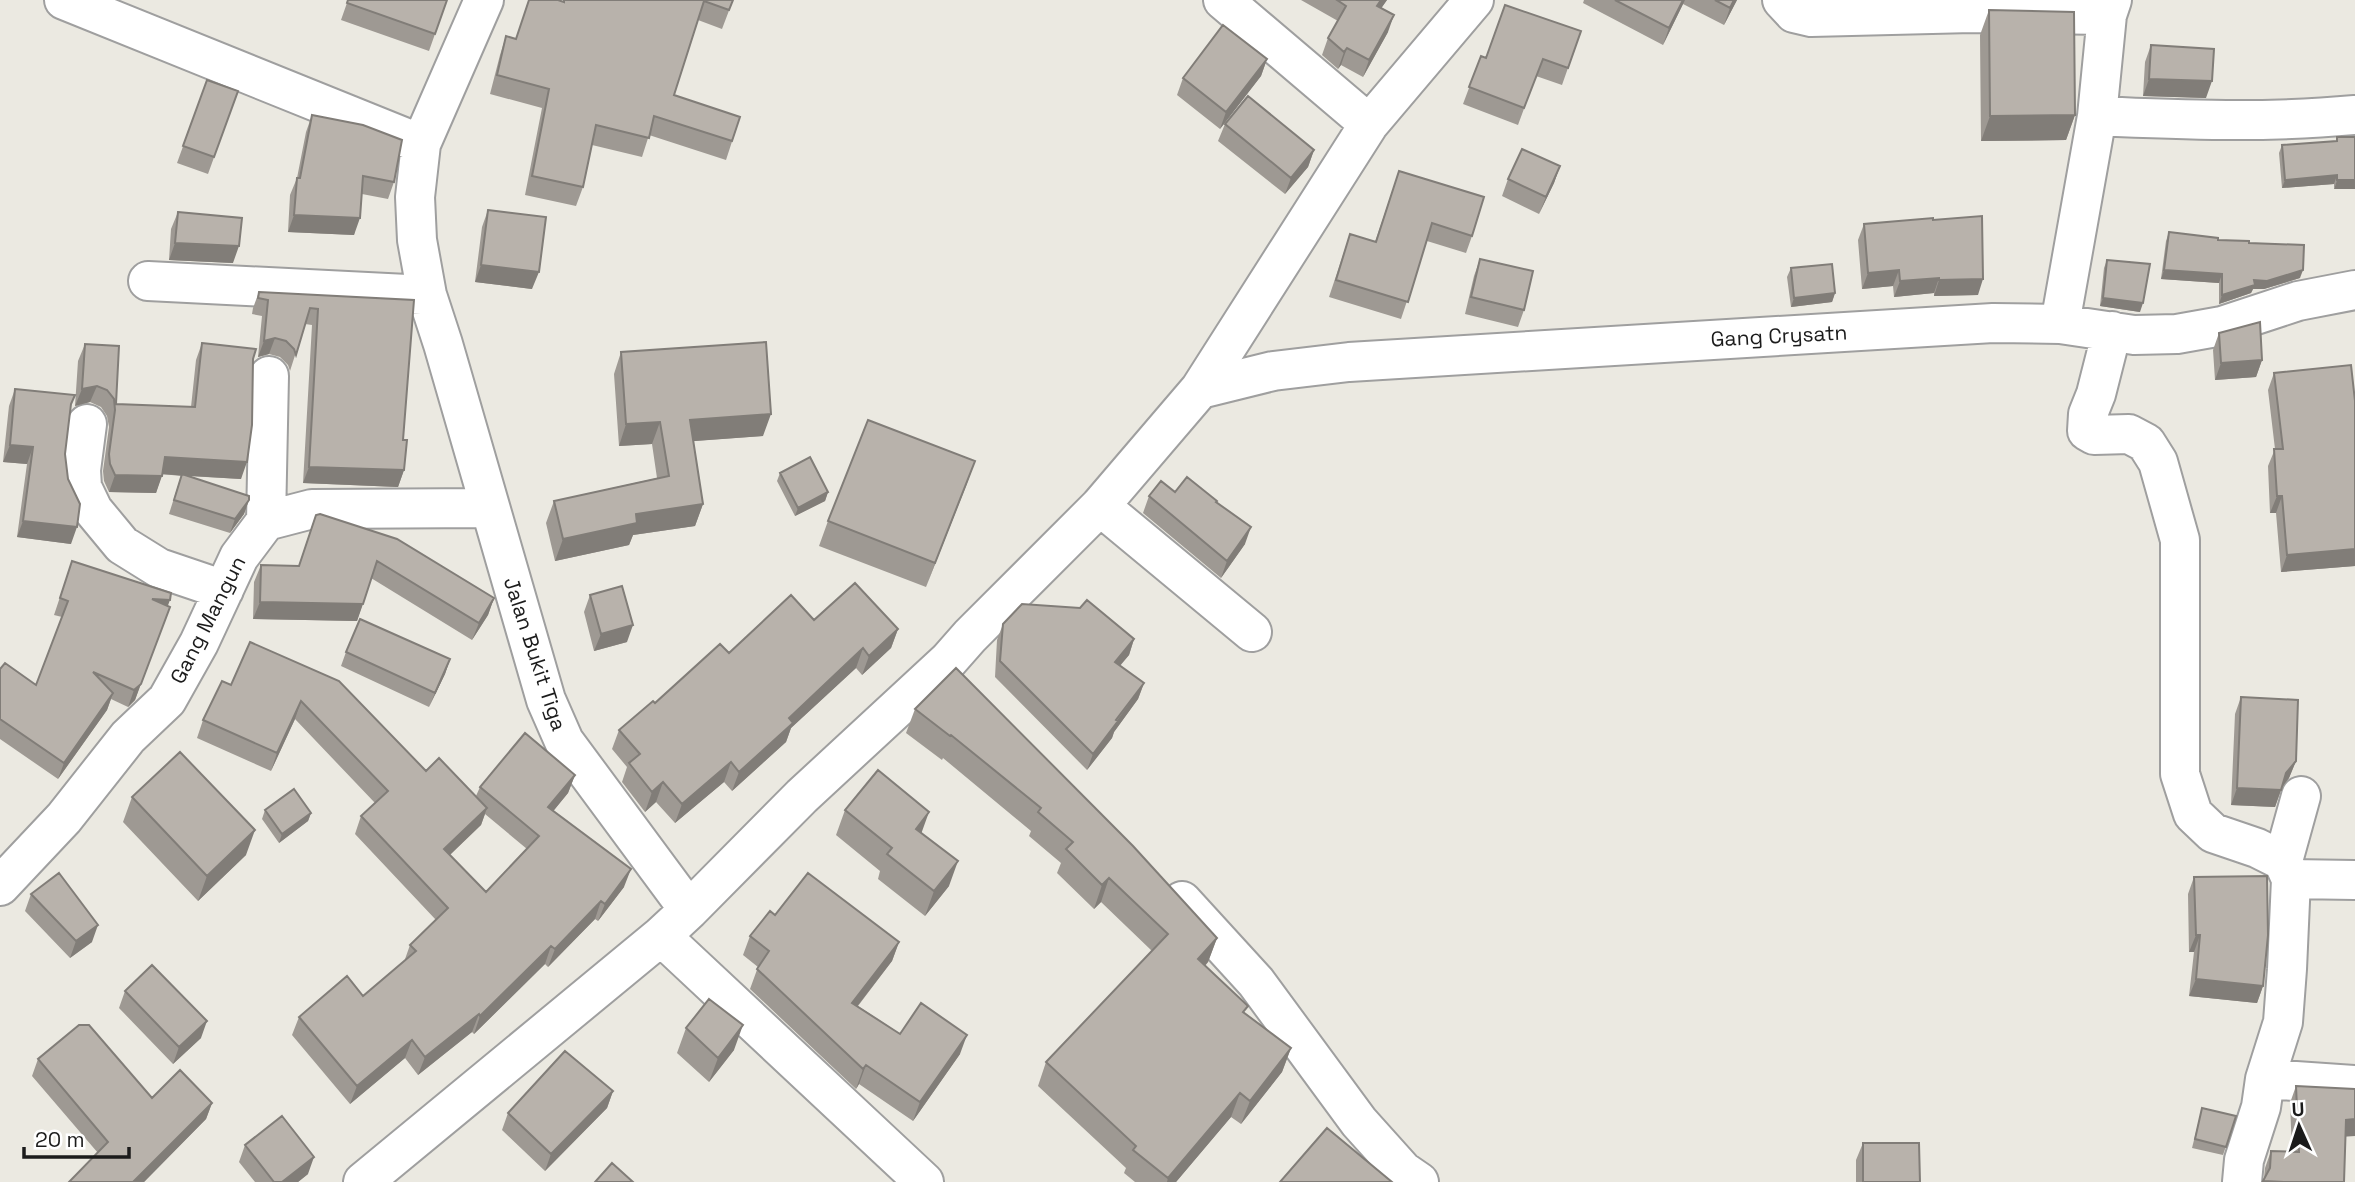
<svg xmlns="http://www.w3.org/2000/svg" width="2355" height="1182" font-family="'Space Grotesk',sans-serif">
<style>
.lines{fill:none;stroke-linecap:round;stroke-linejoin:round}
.street-casing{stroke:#9f9f9f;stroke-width:42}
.street{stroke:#fff;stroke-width:38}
.wall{fill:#9e9993;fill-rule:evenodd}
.shaded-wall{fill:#817d78}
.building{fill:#b8b2ab;stroke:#817d78;stroke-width:2}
.labels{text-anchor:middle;stroke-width:6;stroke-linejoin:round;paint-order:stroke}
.street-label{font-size:21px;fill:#1b1b1b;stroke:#fff}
</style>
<rect width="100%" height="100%" fill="#ebe9e1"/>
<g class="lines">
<defs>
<path id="street" d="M64,0L421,144
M1223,0L1369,124
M1782,0L1794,13L1811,17L1972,13L2107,15
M2097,116C2183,120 2269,123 2355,115
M148,281L427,295
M2060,324L2097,116L2107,15L2112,0
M2112,331L2096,394L2088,414L2087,431L2094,435L2129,434L2146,443L2158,462L2180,540V774L2193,814L2213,833L2257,848L2283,861L2291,879L2287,969L2283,1022L2265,1079L2261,1107L2244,1160L2242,1182
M1200,389L1273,371L1349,362L1993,323L2060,324L2134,335L2177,334L2222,326L2298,301L2355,290
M87,424L81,470L82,487L93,510L122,545L159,568L224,590
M1100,506L1252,632
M266,521L269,376
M2283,861L2301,796
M2291,879L2355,880
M0,886L64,818L128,737L167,700L199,643L239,557L266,521L312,509L489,508
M1182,901L1256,982L1359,1122L1403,1171L1419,1182
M689,910L802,796L948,661L970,636L1100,506L1200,389L1369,124L1474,0
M661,936L924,1182
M2265,1079L2355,1085
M363,1182L661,936L689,910L564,741L546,700L443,344L427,295L417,240L415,197L421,144L484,0"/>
</defs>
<use href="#street" class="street-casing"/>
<use href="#street" class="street"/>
</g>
<path class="wall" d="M348,0H447L429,51L341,20Z
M529,0L563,2L564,0H733L722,29L698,20L674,95L740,117L726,160L649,135L642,157L592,145L583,187L576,206L525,195L542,108L490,94L500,55L506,36L516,39Z
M1301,0H1387L1381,8L1388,32L1363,77L1341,65L1338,69L1322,55L1328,38L1338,21Z
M1584,0H1737L1724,25L1683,4L1663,45L1583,3Z
M1989,10L2075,115L2066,140L1981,141L1980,35Z
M1581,31L1562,85L1536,76L1518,125L1463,104L1481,56L1486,58Z
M2151,45L2206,98L2143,96L2145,62Z
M1267,59L1261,76L1220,129L1177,95L1183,78Z
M207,80L238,91L208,174L177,163Z
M312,115L394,182L388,199L362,194L354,235L288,232L290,195L297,178L306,132Z
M1225,124L1314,150L1308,167L1285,194L1218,141Z
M2337,137H2355L2334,189V184L2282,188L2279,153L2282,145L2336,141Z
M1560,166L1554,183L1539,214L1502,196L1508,179Z
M1399,171L1472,236L1466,253L1427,241L1401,319L1329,297L1350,234L1375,242Z
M488,210L532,289L475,282L482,227Z
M178,212L233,263L169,260L171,229Z
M1933,220L1978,295L1934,296V293L1894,297L1893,286L1862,289L1858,240L1864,224Z
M2169,232L2218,240L2249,243L2300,278L2264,289H2253L2251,293L2219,304V283L2161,279L2166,241Z
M1480,259L1524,310L1518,327L1465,314L1474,276Z
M2107,260L2140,312L2100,306L2104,268Z
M1791,268L1835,293L1832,302L1791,307L1787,277Z
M259,292L414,300L403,440L404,470L398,487L303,483L312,325L305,324L290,371L288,365L280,357L269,354L258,357L262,316L252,314L253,308Z
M2219,333L2262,360L2256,377L2215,380L2213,350Z
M202,343L253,359L241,479L188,476L249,500L244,514L230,533L169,514L181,476L162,474L156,493L109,492L104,481L103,471L109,427L107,416L101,407L90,402L75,406L78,361L85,344L116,404L191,407L196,360Z
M621,352L763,436L693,441L703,504L695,526L633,535L629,545L555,561L546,523L554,501L657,478L652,444L619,446L614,374Z
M2274,373L2355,401V566L2281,572L2276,513H2270L2268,466L2275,449L2268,390Z
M15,389L71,406L65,454L71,544L17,537L27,464L3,462L9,406Z
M975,461L926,587L819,546L828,521Z
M780,473L828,492L825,501L795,516L777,481Z
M1175,492L1216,503L1245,544L1221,578L1143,513L1149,496Z
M316,515L494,598L488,615L472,640L371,578L357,621L253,619L254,582L261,565L299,566Z
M72,561L167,606L135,700L128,707L111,699L107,710L58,779L0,739V669L36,685L62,617L54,615Z
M590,595L627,642L594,651L584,612Z
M814,620L898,629L891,648L862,675L856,668L791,728L786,742L732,791L724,782L675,823L656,802L645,812L622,782L627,767L612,749L619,730L655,703L729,653Z
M1003,624L1134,639L1129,655L1120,666L1144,683L1138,699L1114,732L1112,738L1087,770L995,677L997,640Z
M250,642L426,771L476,796L480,787L575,775L568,793L553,811L624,887L598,921L595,919L548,967L545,964L474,1034L472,1032L418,1075L405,1058L350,1104L292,1035L299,1017L363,996L404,962L410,945L436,920L355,834L361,816L375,803L295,719L271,771L197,738L203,720L231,685ZM485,814L527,849L486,892L450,855L481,825Z
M346,652L450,659L445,674L429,707L341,666Z
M956,668L1217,938L1208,962L1205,966L1245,1013L1291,1048L1282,1072L1241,1124L1231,1117L1176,1182H1135L1124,1173L1126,1168L1038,1086L1046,1062L1152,951L1101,902L1094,909L1057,873L1061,863L1029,836L1031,831L943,758L942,760L906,733L915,709Z
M2241,697L2296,761L2289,778L2282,787L2275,807L2231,805L2235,714Z
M132,797L246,855L198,901L123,822Z
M265,810L311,813L308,821L279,843L262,819Z
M845,810L922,833L949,886L925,916L878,879L880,871L836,835Z
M2194,877L2263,986L2257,1003L2189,996L2194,952H2189L2188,894Z
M31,894L92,942L70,958L25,911Z
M775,915L899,942L892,961L858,1006L900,1034L960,1054L913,1121L859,1084L856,1089L750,989L758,967L743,955L750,936Z
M125,991L201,1038L173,1064L119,1008Z
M686,1028L734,1050L709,1082L677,1053Z
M38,1059L152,1098L212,1103L206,1119L144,1182H69L98,1153L32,1076Z
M2296,1086L2355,1136H2346L2264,1178L2265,1168L2271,1151L2292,1152L2290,1103Z
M613,1091L607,1108L545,1171L502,1130L508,1113Z
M2202,1108L2236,1116L2223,1155L2192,1148Z
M1863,1143L1920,1182H1856V1160Z
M245,1145L308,1174L298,1182H255L239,1162Z"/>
<path class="shaded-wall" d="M1381,0H1387L1371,23L1377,6Z
M1683,0H1685L1683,4L1663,45L1669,28Z
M1734,0H1737L1724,25L1730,8Z
M1394,15L1388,32L1363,77L1369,60Z
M1347,48L1341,65L1338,69L1344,52Z
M1267,59L1261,76L1220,129L1226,112Z
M2149,79L2212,81L2206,98L2143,96Z
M2075,115L2066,140L1981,141L1990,116Z
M1314,150L1308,167L1285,194L1291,178Z
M1560,166L1554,183L1539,214L1546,197Z
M2337,175L2334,184L2282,188L2285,180Z
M2337,180H2355V189H2334Z
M294,215L360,218L354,235L288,232Z
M175,243L239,246L233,263L169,260Z
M481,265L539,272L532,289L475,282Z
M1899,270L1893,286L1862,289L1868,273Z
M2164,270L2222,274L2219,283L2161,279Z
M2303,270L2300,278L2264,289H2253L2251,293L2219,304L2222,295L2254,280Z
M1939,278L1934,293L1894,297L1900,281Z
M1983,279L1978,295L1934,296L1939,280Z
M1835,293L1832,302L1791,307L1794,298Z
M2103,298L2143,303L2140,312L2100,306Z
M275,338L269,354L258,357L264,341Z
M2262,360L2256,377L2215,380L2221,363Z
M97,386L90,402L75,406L82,389Z
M771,414L763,436L682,442L690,420Z
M660,422L652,444L619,446L626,424Z
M10,445L33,447L27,464L3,462Z
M165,457L247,462L241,479L159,474Z
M975,461L966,486L926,587L935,563Z
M309,467L404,470L398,487L303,483Z
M115,475L162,476L156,493L109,492Z
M828,492L825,501L795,516L798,508Z
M2277,496H2282L2276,513H2270Z
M249,500L244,514L230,533L235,519Z
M703,504L695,526L633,535L629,545L555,561L563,539L636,514Z
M23,521L77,527L71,544L17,537Z
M1251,527L1245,544L1221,578L1227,561Z
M2355,549V566L2281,572L2287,555Z
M494,598L488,615L472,640L479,623Z
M152,599L170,600L164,616Z
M260,602L363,604L357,621L253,619Z
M170,607L135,700L128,707L134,690Z
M633,625L627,642L594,651L601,634Z
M898,629L891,648L862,675L869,656Z
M1134,639L1129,655L1109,678L1115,662Z
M863,648L856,668L791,728L786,742L732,791L739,772L789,718Z
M450,659L445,674L429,707L435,693Z
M1144,683L1138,699L1114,732L1112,738L1087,770L1093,754Z
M113,693L107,710L58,779L64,763Z
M301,701L295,719L271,771L277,753Z
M2296,761L2289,778L2280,790L2286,773Z
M731,762L724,782L675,823L682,804Z
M575,775L568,793L542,825L548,807Z
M663,782L656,802L645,812L652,792Z
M2237,788L2281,790L2275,807L2231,805Z
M487,808L481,825L437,867L444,849Z
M929,812L920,837L916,829Z
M311,813L308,821L279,843L282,834Z
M255,830L246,855L198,901L207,876Z
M958,861L949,886L925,916L934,891Z
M631,869L624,887L598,921L605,904Z
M1109,878L1101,902L1094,909L1102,885Z
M601,901L595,919L548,967L555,949Z
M98,925L92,942L70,958L76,941Z
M2196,935H2200L2194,952H2189Z
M1217,938L1208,962L1189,983L1198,959Z
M899,942L892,961L845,1022L852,1003Z
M551,946L545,964L474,1034L480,1016Z
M2196,979L2263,986L2257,1003L2189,996Z
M479,1014L472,1032L418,1075L425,1057Z
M207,1021L201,1038L173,1064L179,1047Z
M743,1025L734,1050L709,1082L718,1058Z
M967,1035L960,1054L913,1121L920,1102Z
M412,1040L405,1058L350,1104L357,1086Z
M1291,1048L1282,1072L1241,1124L1250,1101Z
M866,1065L859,1084L856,1089L863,1069Z
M613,1091L607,1108L545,1171L551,1154Z
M1240,1093L1231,1117L1176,1182H1167L1168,1178Z
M212,1103L206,1119L144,1182H133Z
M2355,1119V1136L2340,1137L2346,1120Z
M314,1157L308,1174L298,1182H282Z"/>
<path class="building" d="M348,0H447L435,34L347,3Z
M529,0H558L564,2V0H733L729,10L704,1L674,95L740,117L732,141L654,116L649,138L596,125L583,187L532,176L549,89L497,75L506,36L516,39Z
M1337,0H1381L1377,6L1394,15L1369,60L1347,48L1344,52L1328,38L1346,6Z
M1615,0H1683L1669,28Z
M1715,0H1734L1730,8Z
M1505,5L1581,31L1568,68L1543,59L1524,108L1469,87L1481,56L1486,58Z
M1989,10L2074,12L2075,115L1990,116Z
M1223,25L1267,59L1226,112L1183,78Z
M2151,45L2214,49L2212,81L2149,79Z
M207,80L238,91L214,157L183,146Z
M1248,96L1314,150L1291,178L1225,124Z
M312,115L363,125L402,140L394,182L363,176L360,218L294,215L297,178H300Z
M2337,137H2355V180H2337V175L2285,180L2282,145L2337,141Z
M1522,149L1560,166L1546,197L1508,179Z
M1399,171L1484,197L1472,236L1432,223L1408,302L1336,280L1350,234L1376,242Z
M488,210L546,217L539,272L481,265Z
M178,212L242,218L239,246L175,243Z
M1982,216L1983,279L1939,280V278L1900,281L1899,270L1868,273L1864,224L1933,218V220Z
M2169,232L2218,238V240L2249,241V243L2304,245L2303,270L2267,281L2254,280L2255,285L2222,295V274L2164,270Z
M1480,259L1533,271L1524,310L1471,297Z
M2107,260L2150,264L2143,303L2103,298Z
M1832,264L1835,293L1794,298L1791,268Z
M259,292L414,300L403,440H407L404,470L309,467L318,309L310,308L296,355L294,349L286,341L275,338L264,341L268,300L258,298Z
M2260,322L2262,360L2221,363L2219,333Z
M766,342L771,414L690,420L703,504L636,514L637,523L563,539L554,501L669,476L660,422L626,424L621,352Z
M202,343L256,349L253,359L252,425L247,462L165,457L162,476L115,475L110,464L109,454L115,410L114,399L107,390L97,386L82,389L85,344L119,346L116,404L195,407Z
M2351,365L2355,401V549L2287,555L2282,496H2277L2274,449H2283L2274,373Z
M15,389L75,395L71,404L65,454L68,479L80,504L77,527L23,521L33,447L10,445Z
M868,420L975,461L935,563L828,521Z
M810,457L828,492L798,508L780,473Z
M182,474L249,496V500L235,519L174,500Z
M1187,477L1217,501L1216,502L1251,527L1227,561L1149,496L1161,481L1175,492Z
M320,514L397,539L494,598L479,623L377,561L363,604L260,602L261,565L299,566L316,515Z
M72,561L171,593L170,600L152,599L170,607L141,684L134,690L93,672L113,693L64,763L0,719V669L5,663L36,685L68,601L60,598Z
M855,583L898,629L869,656L863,648L789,718L793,723L739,772L731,762L682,804L663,782L652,792L629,763L640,754L619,730L653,701L655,703L720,644L729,653L791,595L814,620Z
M622,586L633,625L601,634L590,595Z
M1087,600L1134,639L1115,662L1144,683L1116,720L1118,721L1093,754L1000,661L1003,624L1022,604L1080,608Z
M360,619L450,659L435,693L346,652Z
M250,642L339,681L426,771L439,758L487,808L444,849L486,892L539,836L480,787L525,733L575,775L548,807L631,869L605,904L601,901L555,949L551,946L480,1016L479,1014L425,1057L412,1040L357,1086L299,1017L347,976L363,996L416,951L410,945L448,908L361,816L388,791L301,701L277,753L203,720L222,681L231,685Z
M956,668L1133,846L1217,938L1198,959L1248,1006L1243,1012L1291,1048L1250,1101L1240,1093L1168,1178L1133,1150L1136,1146L1046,1062L1168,934L1109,878L1102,885L1066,849L1073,842L1038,812L1041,808L951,735L950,736L915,709Z
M2241,697L2298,700L2296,761L2286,773L2281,790L2237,788Z
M180,752L255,830L207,876L132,797Z
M878,770L929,812L916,829L958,861L934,891L887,854L892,848L845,810Z
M294,789L311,813L282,834L265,810Z
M59,873L98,925L76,941L31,894Z
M808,873L899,942L852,1003L900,1034L921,1003L967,1035L920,1102L866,1065L863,1069L757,969L769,951L750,936L770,911L775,915Z
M2267,876L2268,935L2263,986L2196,979L2200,935H2196L2194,877Z
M152,965L207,1021L179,1047L125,991Z
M709,999L743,1025L718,1058L686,1028Z
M79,1025H89L152,1098L180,1070L212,1103L133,1182H69L108,1142L38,1059Z
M565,1051L613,1091L551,1154L508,1113Z
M2296,1086L2355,1089V1119L2346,1120L2344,1182H2284L2263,1181L2270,1168L2271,1151L2299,1152Z
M2202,1108L2236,1116L2226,1147L2195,1139Z
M282,1116L314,1157L282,1182H274L245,1145Z
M1327,1128L1392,1182H1280Z
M1863,1143H1919L1920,1182H1863Z
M612,1163L633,1182H595Z"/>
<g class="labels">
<g class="street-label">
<text transform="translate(1779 336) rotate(-3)" y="7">Gang Crysatn</text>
<text transform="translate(208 620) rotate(-63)" y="7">Gang Mangun</text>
<text transform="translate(535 654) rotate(72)" y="7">Jalan Bukit Tiga</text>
</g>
</g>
<g transform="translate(2299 1126) rotate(357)" stroke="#ffffff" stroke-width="5" paint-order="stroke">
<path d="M0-5L12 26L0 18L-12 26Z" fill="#1b1b1b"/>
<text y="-10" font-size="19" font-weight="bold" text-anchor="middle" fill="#1b1b1b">U</text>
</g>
<path d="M24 1147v10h105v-10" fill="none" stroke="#1b1b1b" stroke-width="3.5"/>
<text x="35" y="1147" font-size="21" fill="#1b1b1b" stroke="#ffffff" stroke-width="5" paint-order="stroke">20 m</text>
</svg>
